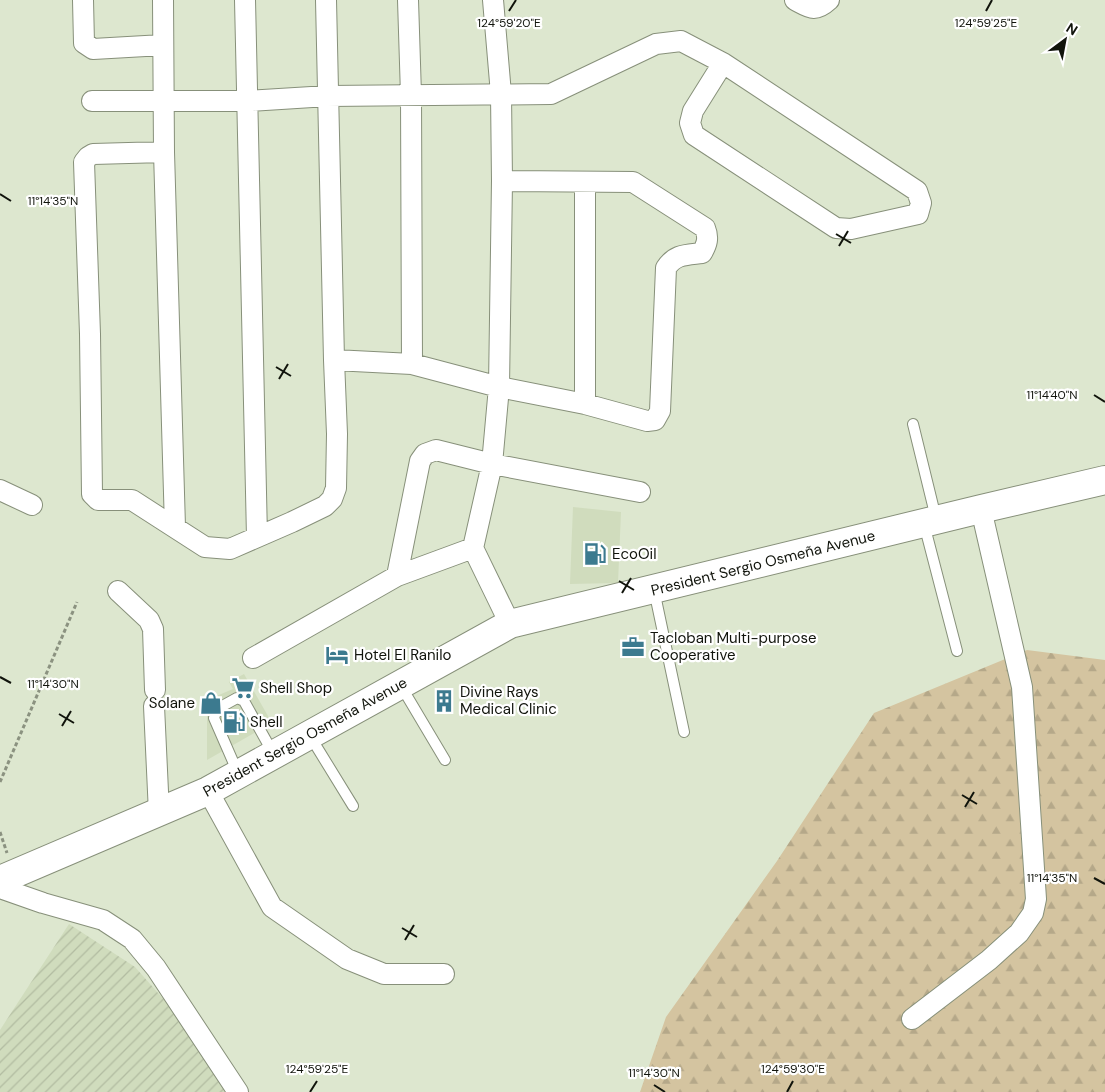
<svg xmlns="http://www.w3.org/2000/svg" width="1105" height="1092" font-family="'DM Sans',sans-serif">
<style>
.built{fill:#d0dcbd}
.industrial{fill:url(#industrial-furrows)}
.forest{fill:url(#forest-firs)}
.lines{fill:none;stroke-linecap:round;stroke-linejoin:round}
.lane-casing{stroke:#87907a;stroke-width:12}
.street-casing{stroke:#87907a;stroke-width:22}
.secondary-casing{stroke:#87907a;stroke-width:30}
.path{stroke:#8b9280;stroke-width:3;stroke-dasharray:4 2.5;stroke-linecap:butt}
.lane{stroke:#fff;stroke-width:10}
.street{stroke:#fff;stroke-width:20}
.secondary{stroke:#fff;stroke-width:28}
.ticks{fill:none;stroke:#11140c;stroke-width:2}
.labels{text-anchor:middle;stroke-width:4.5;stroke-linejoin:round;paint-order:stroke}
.poi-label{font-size:15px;fill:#11140c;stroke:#fff;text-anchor:start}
.street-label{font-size:15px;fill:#11140c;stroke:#fff}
.ticks-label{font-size:12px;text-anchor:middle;fill:#11140c;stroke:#fff;stroke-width:4.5;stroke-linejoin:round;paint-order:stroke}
</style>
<defs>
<pattern id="industrial-furrows" width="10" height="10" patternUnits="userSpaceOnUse" patternTransform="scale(1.25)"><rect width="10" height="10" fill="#d0dcbd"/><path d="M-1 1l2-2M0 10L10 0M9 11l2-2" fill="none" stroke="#b2bca1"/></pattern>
<pattern id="forest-firs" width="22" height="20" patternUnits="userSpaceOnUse" patternTransform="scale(1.25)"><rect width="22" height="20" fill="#d4c4a0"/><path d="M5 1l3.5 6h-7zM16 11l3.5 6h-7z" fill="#b5a889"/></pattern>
</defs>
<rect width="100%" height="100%" fill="#dde7cf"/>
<path class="built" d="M573,507L621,512L618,583L570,584Z
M244,674L272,723L207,760V700L233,689L229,682Z"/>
<path class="industrial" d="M69,924L135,967L182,1020L229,1092H0V1030Z"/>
<path class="forest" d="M1027,650L1105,660V1092H640L666,1017L777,861L874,713Z"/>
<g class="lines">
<defs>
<path id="lane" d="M913,424L936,518
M924,524L957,651
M654,590L684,732
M401,686L445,760
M310,736L353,806
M238,773L214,718L217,709L237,698L244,701L273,753"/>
<path id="street" d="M83,0L84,43L93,49L163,45
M163,0L164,152L175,527
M245,0L257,537
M408,0L411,95L412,364
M493,0L501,94L502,181L499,387L492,464L473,548L510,624
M795,0C810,8 815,13 829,0
M92,101H248L328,96L551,94L656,44L681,41L723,63L917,191L921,203L918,214L851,229L836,228L694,135L690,123L693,111L723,63
M164,152L93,154L88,157L84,162L90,334L92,494L98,500H132L205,547L230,549L292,522L325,506L332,499L336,488L337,434L334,360L326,0
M585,182V404
M334,360L412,364L499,387L585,404L647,421L655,420L660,411L666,268C675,254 686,255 702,253C707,244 709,238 705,228L633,182L502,181
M0,490L32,505
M397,576L420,461L425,454L436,450L492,464L640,492
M118,591L149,620L153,629L155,690
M253,658L397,576L473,548
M154,706L159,813
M208,791L272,907L347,959L384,974H444
M0,888L43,903L103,920L132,939L156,968L238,1092
M912,1019L989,960L1019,933L1033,913L1036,899L1022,687L981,509"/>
<path id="secondary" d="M0,880L208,791L510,624L981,509L1105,480"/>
</defs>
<use href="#lane" class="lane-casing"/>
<use href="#street" class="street-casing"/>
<use href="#secondary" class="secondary-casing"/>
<path class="path" d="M0,782L77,602
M0,832L7,853"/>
<use href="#lane" class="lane"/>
<use href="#street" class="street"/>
<use href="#secondary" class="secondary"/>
</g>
<path class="ticks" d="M509,11L516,0M986,11L992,0M0,194L11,201M836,234L851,243M839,246L848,231M276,367L291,376M279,379L288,364M1094,395L1105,402M619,581L634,590M622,593L631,578M0,677L11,683M59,714L74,723M62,726L71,711M962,795L977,804M965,807L974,792M1094,878L1105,884M402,928L417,937M405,940L414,925M654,1085L665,1092M310,1092L317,1081M787,1092L793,1081"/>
<defs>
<symbol id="fuel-bare" viewBox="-9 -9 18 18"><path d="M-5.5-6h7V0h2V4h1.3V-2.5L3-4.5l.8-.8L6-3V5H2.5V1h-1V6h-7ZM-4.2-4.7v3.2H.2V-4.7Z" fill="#3c7a8f" stroke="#fff" stroke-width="2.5" paint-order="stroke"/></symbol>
<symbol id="office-bare" viewBox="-9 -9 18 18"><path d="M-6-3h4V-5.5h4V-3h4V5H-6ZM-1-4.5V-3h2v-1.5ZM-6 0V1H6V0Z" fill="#3c7a8f" stroke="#fff" stroke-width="2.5" paint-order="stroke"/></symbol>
<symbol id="hotel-bare" viewBox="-9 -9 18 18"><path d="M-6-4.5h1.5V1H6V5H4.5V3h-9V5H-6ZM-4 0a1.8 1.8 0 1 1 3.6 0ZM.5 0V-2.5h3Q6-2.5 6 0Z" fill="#3c7a8f" stroke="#fff" stroke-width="2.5" paint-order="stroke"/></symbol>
<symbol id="supermarket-bare" viewBox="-9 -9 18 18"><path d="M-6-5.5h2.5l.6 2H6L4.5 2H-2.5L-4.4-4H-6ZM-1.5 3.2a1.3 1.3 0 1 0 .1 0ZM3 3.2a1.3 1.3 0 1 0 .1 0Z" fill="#3c7a8f" stroke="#fff" stroke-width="2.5" paint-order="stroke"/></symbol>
<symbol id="building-bare" viewBox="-9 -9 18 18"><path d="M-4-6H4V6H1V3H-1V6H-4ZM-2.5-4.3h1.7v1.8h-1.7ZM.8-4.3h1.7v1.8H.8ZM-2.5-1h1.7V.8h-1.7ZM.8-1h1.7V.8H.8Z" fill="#3c7a8f" stroke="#fff" stroke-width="2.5" paint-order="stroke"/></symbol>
<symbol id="shop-bare" viewBox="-9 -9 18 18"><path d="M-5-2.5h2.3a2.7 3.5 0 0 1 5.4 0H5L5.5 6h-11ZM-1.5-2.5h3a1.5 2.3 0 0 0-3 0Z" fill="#3c7a8f" stroke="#fff" stroke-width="2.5" paint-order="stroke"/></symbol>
</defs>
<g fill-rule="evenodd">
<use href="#fuel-bare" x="579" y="538" width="32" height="32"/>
<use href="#office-bare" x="617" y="631" width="32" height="32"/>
<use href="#hotel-bare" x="321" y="639" width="32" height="32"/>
<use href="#supermarket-bare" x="227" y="672" width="32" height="32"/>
<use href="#building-bare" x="428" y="685" width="32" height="32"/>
<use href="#shop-bare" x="195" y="687" width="32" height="32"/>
<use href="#fuel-bare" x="218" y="706" width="32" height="32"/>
</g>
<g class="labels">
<g class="poi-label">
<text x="612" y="559">EcoOil</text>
<text x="650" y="643">Tacloban Multi-purpose<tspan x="650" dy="17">Cooperative</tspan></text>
<text x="354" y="660">Hotel El Ranilo</text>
<text x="260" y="693">Shell Shop</text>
<text x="460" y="697">Divine Rays<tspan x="460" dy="17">Medical Clinic</tspan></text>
<text x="195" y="708" text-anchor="end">Solane</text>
<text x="250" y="727">Shell</text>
</g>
<g class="street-label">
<text transform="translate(763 563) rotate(-14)" y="5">President Sergio Osmeña Avenue</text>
<text transform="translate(305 737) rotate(-29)" y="5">President Sergio Osmeña Avenue</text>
</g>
</g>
<g class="ticks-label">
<text x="509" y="27">124°59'20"E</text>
<text x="986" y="27">124°59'25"E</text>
<text x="53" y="205">11°14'35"N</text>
<text x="1052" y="399">11°14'40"N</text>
<text x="53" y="688">11°14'30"N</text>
<text x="1052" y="882">11°14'35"N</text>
<text x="317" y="1073">124°59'25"E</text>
<text x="793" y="1073">124°59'30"E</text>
<text x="654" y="1077">11°14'30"N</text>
</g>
<g transform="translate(1065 40) rotate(32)" stroke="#ffffff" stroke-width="4" paint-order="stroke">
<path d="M0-4L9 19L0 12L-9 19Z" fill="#11140c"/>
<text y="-8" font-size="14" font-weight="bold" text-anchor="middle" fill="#11140c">N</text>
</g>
</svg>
